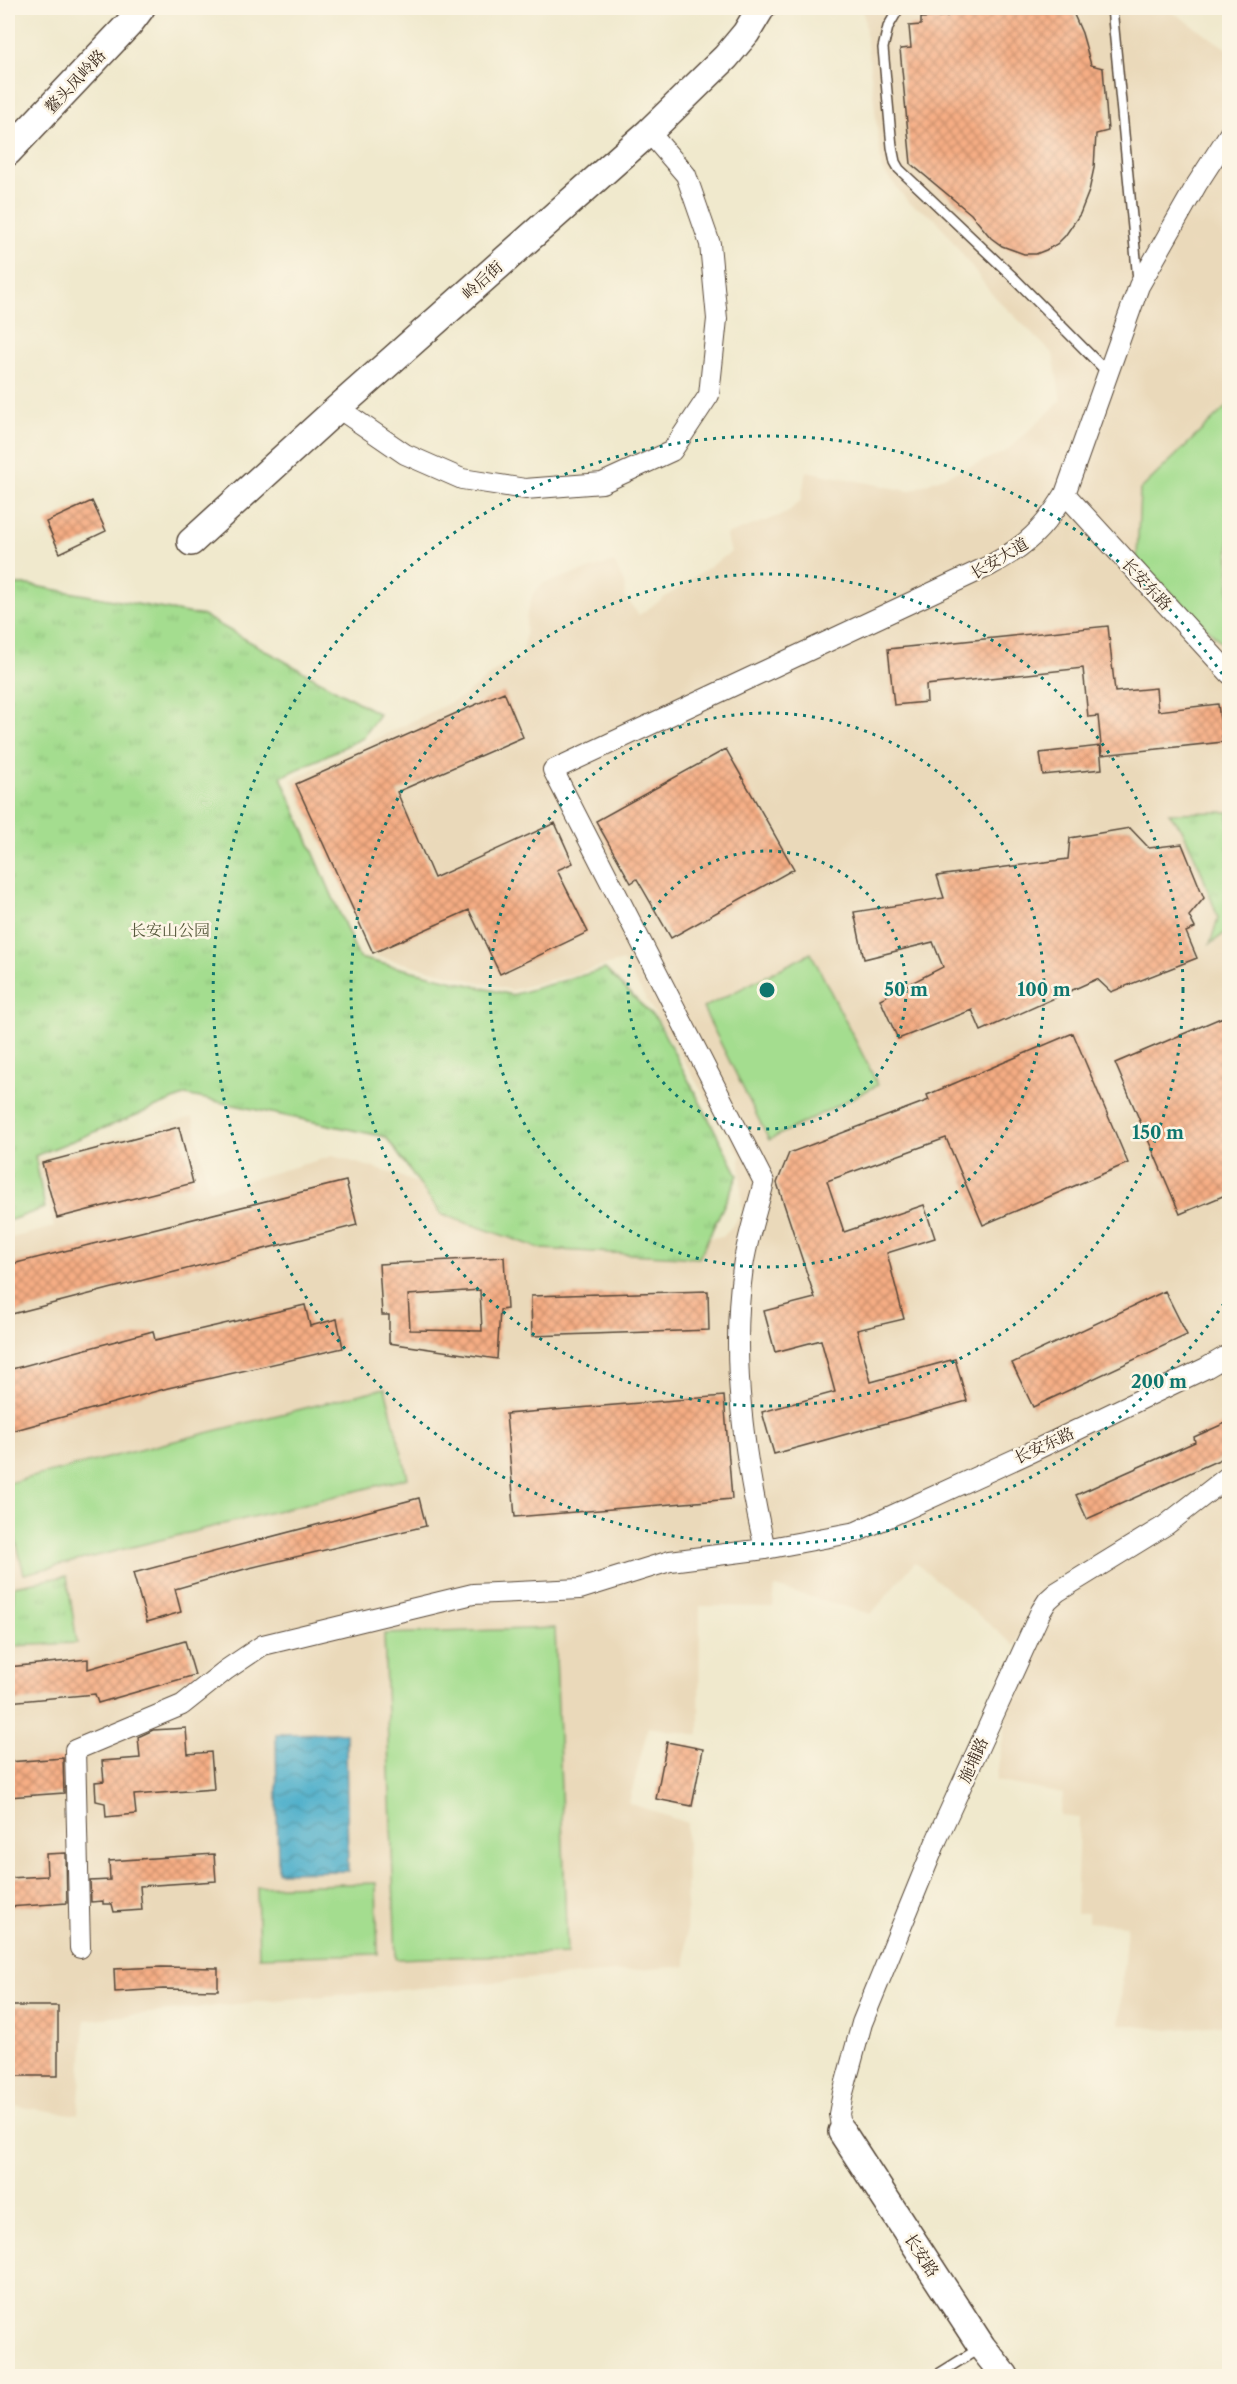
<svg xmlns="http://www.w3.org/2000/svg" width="1237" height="2384" font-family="'Libre Caslon Text','Noto Serif SC',serif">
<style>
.built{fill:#ead9ba}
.grass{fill:url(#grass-tufts);stroke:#708456;stroke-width:1.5}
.pitch{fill:#a4dd8f;stroke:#708456;stroke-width:1.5}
.water{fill:url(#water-waves);stroke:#436c74;stroke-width:1.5}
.building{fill:url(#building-cross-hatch);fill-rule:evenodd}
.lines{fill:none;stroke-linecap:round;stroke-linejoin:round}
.lane-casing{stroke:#564738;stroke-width:12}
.street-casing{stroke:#564738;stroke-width:22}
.secondary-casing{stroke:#564738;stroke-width:30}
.lane{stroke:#fff;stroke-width:9}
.street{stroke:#fff;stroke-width:20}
.secondary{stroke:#fff;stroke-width:27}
.ring{fill:none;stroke:#0f766e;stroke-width:3;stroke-dasharray:3 6}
.labels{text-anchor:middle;stroke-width:5;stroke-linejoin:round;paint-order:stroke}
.street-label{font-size:16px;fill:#3b2a1e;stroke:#fcf5e5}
.park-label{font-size:16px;fill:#55573a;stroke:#fcf5e5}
.centre{fill:#0f766e;stroke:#fcf5e5;stroke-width:3}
.ring-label{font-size:18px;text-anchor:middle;font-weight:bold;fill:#0f766e;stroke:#fcf5e5;stroke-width:5;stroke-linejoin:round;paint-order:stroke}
</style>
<defs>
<pattern id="grass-tufts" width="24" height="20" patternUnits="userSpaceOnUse" patternTransform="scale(1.5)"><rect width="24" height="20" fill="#a4dd8f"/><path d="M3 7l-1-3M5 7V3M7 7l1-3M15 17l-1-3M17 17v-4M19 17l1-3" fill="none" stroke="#8ebe7b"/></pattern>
<pattern id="water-waves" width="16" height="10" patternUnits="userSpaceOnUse" patternTransform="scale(1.5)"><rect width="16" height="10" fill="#4baeca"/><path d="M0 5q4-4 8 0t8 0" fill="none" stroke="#408ea3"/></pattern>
<pattern id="building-cross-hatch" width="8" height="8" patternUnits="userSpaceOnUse" patternTransform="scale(1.5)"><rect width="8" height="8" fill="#f6ad84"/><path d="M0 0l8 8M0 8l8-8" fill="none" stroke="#c88d6b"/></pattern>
</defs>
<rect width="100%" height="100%" fill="#fcf5e5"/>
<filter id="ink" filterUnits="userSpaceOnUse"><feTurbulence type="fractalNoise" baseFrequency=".0167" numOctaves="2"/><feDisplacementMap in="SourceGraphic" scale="12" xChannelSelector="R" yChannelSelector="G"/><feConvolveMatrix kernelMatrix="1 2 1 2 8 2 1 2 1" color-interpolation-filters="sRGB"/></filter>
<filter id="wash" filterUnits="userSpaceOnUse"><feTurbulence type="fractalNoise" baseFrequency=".008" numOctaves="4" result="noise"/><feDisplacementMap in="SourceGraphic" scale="24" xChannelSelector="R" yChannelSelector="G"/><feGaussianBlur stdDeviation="1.35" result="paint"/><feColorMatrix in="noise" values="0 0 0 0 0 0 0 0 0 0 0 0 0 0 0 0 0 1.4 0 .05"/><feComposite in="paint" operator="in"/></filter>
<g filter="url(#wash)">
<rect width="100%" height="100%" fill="#f0e9cd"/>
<path class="built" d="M863,8H1167L1230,51L1229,1465L1181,1504L1141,1530L1066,1573L1040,1593L1015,1646L915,1562L871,1614L775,1587L773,1607L700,1606L699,1735L648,1727L629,1803L687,1823L686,1966L264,2001L85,2020L78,2115L8,2105V1239L54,1227L38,1160L193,1117L209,1191L333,1156L397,1175L502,1218L573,1241L723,1237L742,1214L740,1154L623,961L511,990L375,956L291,780L462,697L506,663L523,660L527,613L533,594L543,583L614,562L624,583L625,597L639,615L731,552L726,535L787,513L801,500L806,471L909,491L1005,452L1061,401L1053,354L991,293L936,219L909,203L882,169Z
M1229,1482V2024L1168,2030L1119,2024L1127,1925L1088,1922V1913H1076L1079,1818L1060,1816L1063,1794L996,1781L1010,1693L1046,1610Z"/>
<path class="grass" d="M8,585H29L204,616L379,714L363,738L281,777L359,958L512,995L605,969L657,1020L738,1175L699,1258L542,1249L441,1214L386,1137L186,1095L35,1156L45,1208L8,1221Z
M1229,812V930L1210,944L1218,918L1200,868L1182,829L1169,813Z
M67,1576L77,1643L11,1646L14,1586Z"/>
<path class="pitch" d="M1229,404V650L1137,559L1140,490Z
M811,953L878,1085L769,1140L703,1008Z
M385,1388L408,1478L24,1574L8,1507V1483Z
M555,1628L567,1953L396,1959L384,1634Z
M376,1883L378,1954L259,1957L257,1887Z"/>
<path class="water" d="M346,1733L348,1871L278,1872L276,1734Z"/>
<g id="blocks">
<path class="building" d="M946,8H1071L1082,33L1091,65L1103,68L1108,131L1096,134L1094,168L1089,191L1080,214L1065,236L1057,244L1046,250L1036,254H1024L1002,246L991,238L971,214L911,164L900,49L911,48L909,26L921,25V18L947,16Z
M92,501L106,531L60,553L46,522Z
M1108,626L1115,692L1156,688L1158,711L1218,704L1223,742L1102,755L1098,716L1088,717L1083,668L926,685L927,702L894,705L888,649Z
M504,692L523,737L397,792L434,878L555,823L573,863L557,870L588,932L500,974L469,910L373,953L296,784Z
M1100,746L1102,769L1043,775L1040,753Z
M726,749L794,869L671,938L637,879L631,883L596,821Z
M1130,828L1149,848L1182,844L1204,898L1189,916L1195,928L1186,932L1197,958L1111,992L1097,979L981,1031L972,1010L898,1039L880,999L943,967L933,942L864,959L854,912L944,898L937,876L1068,859L1070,838Z
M1223,1017L1230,1033V1193L1180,1214L1115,1063Z
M1073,1033L1128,1163L983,1225L946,1138L827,1181L844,1232L924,1205L935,1238L887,1253L904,1319L857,1330L871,1382L955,1359L967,1401L774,1454L762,1412L835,1392L821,1340L775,1352L764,1311L815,1298L777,1183L789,1153L929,1100L927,1095Z
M179,1127L193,1183L57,1218L42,1163Z
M346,1181L357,1225L8,1315V1265Z
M504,1257L507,1309L500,1310L497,1359L389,1343V1315H382L379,1264ZM480,1290L482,1331L410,1330L408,1295Z
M708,1291L709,1330L532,1336L531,1296Z
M1165,1291L1187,1335L1033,1407L1012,1363Z
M305,1305L310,1326L337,1319L343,1348L168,1388L8,1432V1370L153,1331L155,1340Z
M724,1396L732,1499L515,1517L506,1414Z
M1230,1421V1455L1087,1519L1076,1495L1195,1442L1194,1437Z
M419,1498L426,1526L245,1569L175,1589L181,1612L147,1622L133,1573Z
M185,1641L195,1675L98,1703L95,1694L8,1702V1667L88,1659V1669Z
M186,1728L188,1754L211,1752L214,1789L134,1795L136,1814L106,1817L105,1803L96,1801L95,1782L104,1781L102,1761L140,1758L138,1737L153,1730Z
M667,1742L703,1749L692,1806L656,1799Z
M63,1758L64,1793L8,1797V1762Z
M66,1853L67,1903L8,1907V1878L47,1876L46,1854Z
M214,1854L216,1881L140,1886L142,1910L114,1912L112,1904H103V1901L91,1902L90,1881L110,1880L109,1861Z
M162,1967L218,1968V1990L163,1989L115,1992L114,1969Z
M8,2006H58V2076H8Z"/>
</g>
</g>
<g filter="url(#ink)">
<use href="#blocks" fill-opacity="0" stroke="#564738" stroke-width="1.5"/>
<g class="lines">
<defs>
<path id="lane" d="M899,8L888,27L883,48L892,147L895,162L899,169L1011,275L1107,372
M1112,8L1138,280
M935,2376L980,2348"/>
<path id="street" d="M338,408L405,454L462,479L525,489L602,483L672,451L709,395L717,319L710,244L686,175L649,132
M1065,494L1230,674
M765,1549C744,1457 730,1361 743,1267C747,1238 757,1210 764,1182L553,770L989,566C1025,547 1044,529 1065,494L1139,286L1197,184L1230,133
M80,1948L75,1750L182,1705L226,1670L263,1645L473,1594L580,1589L670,1561L765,1549L856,1532L1031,1452L1206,1368L1230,1354
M842,2132L839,2114L843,2093L862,2023L937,1839L1041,1611L1048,1600L1057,1592L1166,1525L1230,1475"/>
<path id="secondary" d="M8,152L129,24L141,8
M191,542L338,408L649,132L726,57L746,33L761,8
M842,2132L982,2347L1005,2376"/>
</defs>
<use href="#lane" class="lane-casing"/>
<use href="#street" class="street-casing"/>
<use href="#secondary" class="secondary-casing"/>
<use href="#lane" class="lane"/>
<use href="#street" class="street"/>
<use href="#secondary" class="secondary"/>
</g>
</g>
<g class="ring">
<circle cx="767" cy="990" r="139"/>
<circle cx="767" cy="990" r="277"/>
<circle cx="767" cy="990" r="416"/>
<path d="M1229 1296A554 554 0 1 1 1229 684"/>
</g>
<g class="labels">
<g class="street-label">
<text transform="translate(75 81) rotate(-47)" y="6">鳌头凤岭路</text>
<text transform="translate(482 280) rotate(-42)" y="6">岭后街</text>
<text transform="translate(999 558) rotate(-31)" y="6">长安大道</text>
<text transform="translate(1147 584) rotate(47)" y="6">长安东路</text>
<text transform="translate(1044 1445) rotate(-25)" y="6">长安东路</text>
<text transform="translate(973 1760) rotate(-66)" y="6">施埔路</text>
<text transform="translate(922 2255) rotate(57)" y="6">长安路</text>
</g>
<g class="park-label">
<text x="170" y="936">长安山公园</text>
</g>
</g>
<circle cx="767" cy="990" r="9" class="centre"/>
<g class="ring-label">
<text x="906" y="996">50 m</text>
<text x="1044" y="996">100 m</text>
<text x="1158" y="1139">150 m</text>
<text x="1159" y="1388">200 m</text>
</g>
<rect width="1237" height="2384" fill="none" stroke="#fcf5e5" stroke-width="30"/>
</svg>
